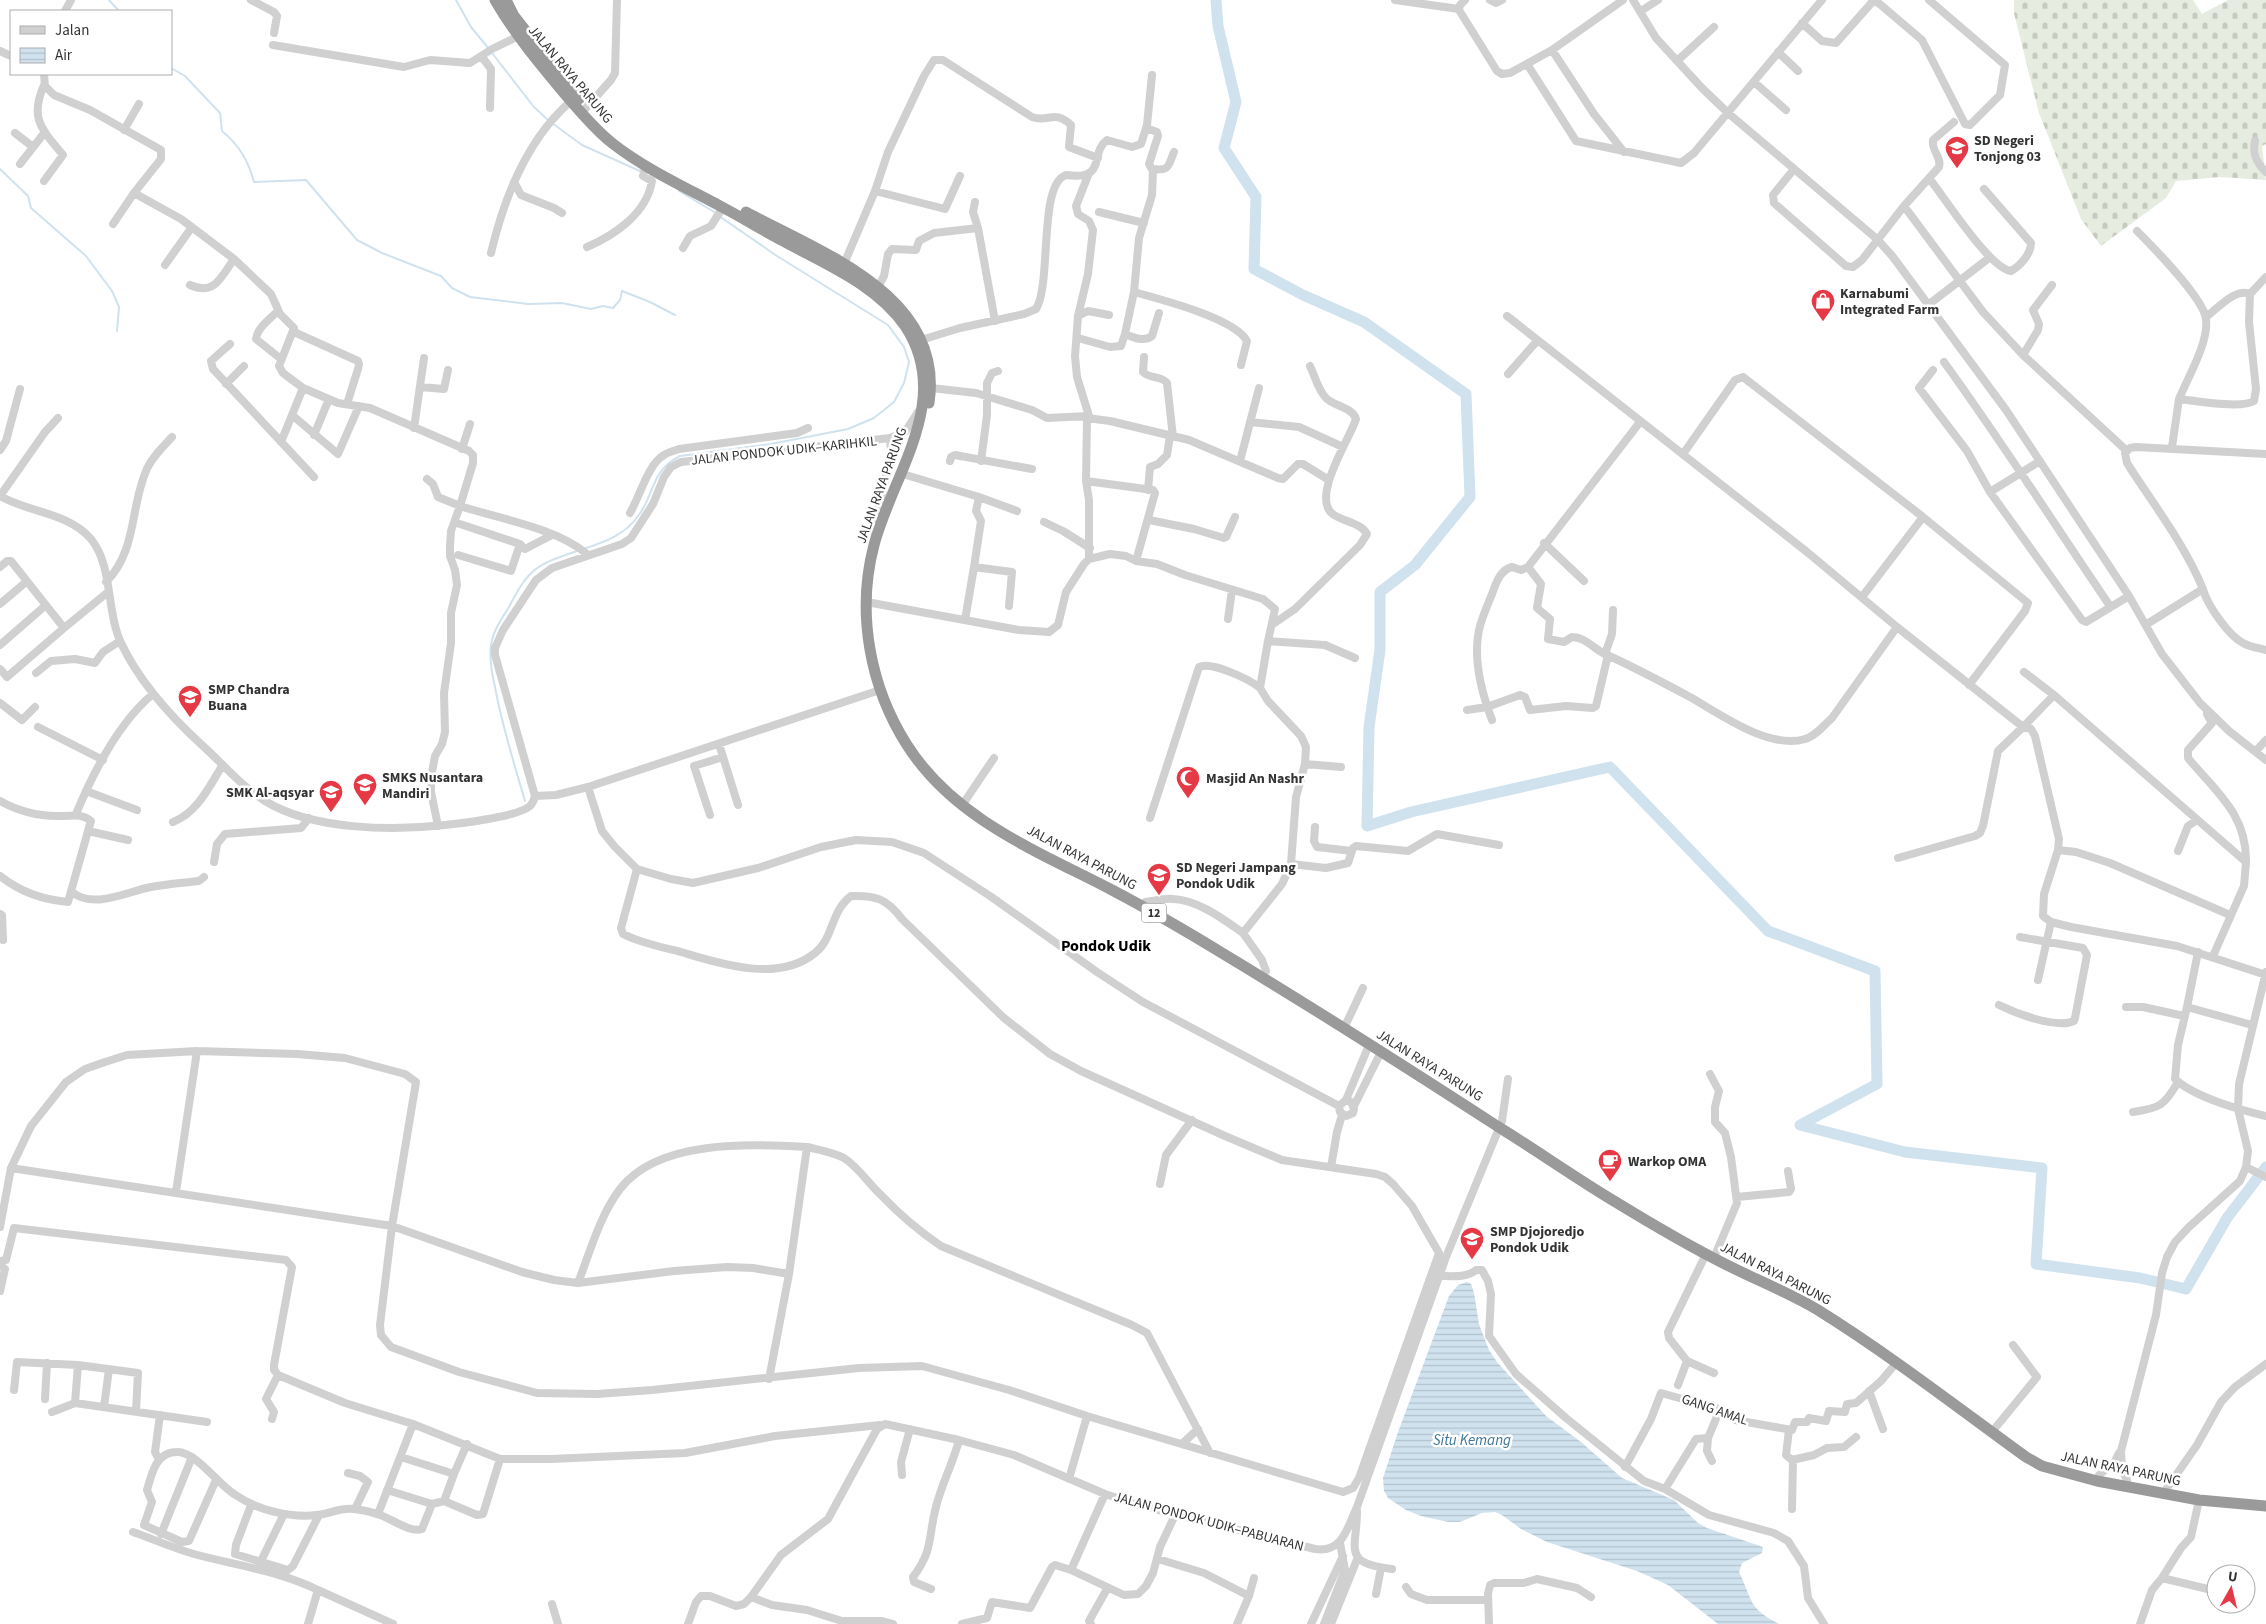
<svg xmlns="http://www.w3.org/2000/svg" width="2266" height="1624" font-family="'Source Sans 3',sans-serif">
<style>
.cemetery{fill:url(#cemetery-stones)}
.water{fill:url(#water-rules)}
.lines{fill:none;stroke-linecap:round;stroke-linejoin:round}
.stream{stroke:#cfe2ee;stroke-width:2}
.river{stroke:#cfe2ee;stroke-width:11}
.minor{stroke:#d0d0d0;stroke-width:8}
.highway{stroke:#9a9a9a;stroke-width:11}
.labels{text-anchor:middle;stroke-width:5;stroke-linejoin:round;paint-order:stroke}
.shield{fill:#fff;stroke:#707070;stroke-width:1}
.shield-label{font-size:12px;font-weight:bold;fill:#333}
.street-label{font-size:14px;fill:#333;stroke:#fff}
.poi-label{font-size:14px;font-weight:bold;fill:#333;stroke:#fff;text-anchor:start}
.water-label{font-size:15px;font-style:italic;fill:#3f7597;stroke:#fff}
.quarter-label{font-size:16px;font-weight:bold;fill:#000;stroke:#fff}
</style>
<defs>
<pattern id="cemetery-stones" width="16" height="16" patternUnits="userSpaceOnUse" patternTransform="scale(1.25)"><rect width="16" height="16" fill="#e6ecdf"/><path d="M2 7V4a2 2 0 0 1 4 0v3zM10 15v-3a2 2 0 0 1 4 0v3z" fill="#c6cbc0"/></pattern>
<pattern id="water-rules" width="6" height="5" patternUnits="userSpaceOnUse" patternTransform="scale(1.25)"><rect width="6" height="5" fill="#cfe2ee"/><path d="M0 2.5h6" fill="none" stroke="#b2c2cd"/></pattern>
</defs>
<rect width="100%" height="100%" fill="#fff"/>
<path class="cemetery" d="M2014,0H2193L2202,14L2228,0H2266V144L2262,146L2266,180L2220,177L2176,181L2166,198L2101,246L2081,219L2039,113L2014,13Z"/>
<path class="water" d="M1467,1282L1471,1284L1474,1293L1479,1324L1489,1350L1497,1362L1546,1416L1581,1442L1622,1478L1674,1500L1698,1523L1707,1528L1763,1547L1762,1553L1742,1563L1739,1572C1753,1601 1748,1608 1779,1624H1718L1668,1585L1637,1571L1547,1542L1521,1529L1502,1515L1495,1512L1482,1513L1460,1522H1448L1421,1516L1406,1510L1388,1498L1384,1491L1383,1478L1398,1432L1449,1296L1458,1285Z"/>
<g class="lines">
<path class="stream" d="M109,0L119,11
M456,0L471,27L489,49
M492,53L534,107L548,120
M171,68L185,76L220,113L222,131C239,145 248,160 254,182L306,180L357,240L382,253L441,276L452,288L470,297L528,304L562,303L591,309L603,306L613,308L620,300L622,291L650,302L675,315
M552,123L582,145L642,172
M0,169L28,196L31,208L86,256L112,291L119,307L117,331
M679,191L716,213
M583,549C605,542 625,535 639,515C656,491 650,472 680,456L771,444L848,429L874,418L894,402L904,383L909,362L904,347L888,325L777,256L719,216
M525,801C514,763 502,726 495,687C492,674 489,658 491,645C493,631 502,618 509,607C529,568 536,565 577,551"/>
<path class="river" d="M1216,0L1218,26L1236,102L1224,148L1256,197L1254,269L1303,295L1364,322L1466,394L1470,497L1415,565L1380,592V650L1369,727L1367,826L1411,812L1610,767L1768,931L1875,971L1877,1084L1800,1125L1905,1152L2042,1168L2036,1264L2140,1278L2186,1289L2227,1218L2266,1167"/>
<path class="minor" d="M251,0L274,12L277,16L274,33
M1395,0L1459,9
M1465,0L1460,5L1459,10L1497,71L1502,74L1510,73L1552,50L1623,0
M1490,0L1496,3L1502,0
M1633,0L1656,38L1702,88L1728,113L1877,239L1893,257L2006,410L2129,596L2162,654L2200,703L2229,731L2266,760
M1875,0L1922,40L1965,124L1970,125L2000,95L2005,65L1929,0
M65,11L71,0
M1641,11L1658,0
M1802,23L1822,41L1836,43L1874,0
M273,45L404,67L430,60L470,63L492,49L523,34
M1552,50L1594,114L1624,152
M0,51L11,56
M1778,52L1798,71
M482,57L491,69L490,108
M1677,61L1714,27
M1527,64L1576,141L1681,163L1694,153L1822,0
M44,74L45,86L54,95L90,110L161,150V159L134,193L181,219L234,259L271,294L280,314L294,328L279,366L283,373L303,388L338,403L370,408L469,451L473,455V463L460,506L438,497L433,484L427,479
M1754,82L1786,110
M586,108L611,80L615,73L617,0
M124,130L139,104
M15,133L33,147
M2255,141C2252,154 2256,163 2266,172
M20,164L45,132
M1153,169C1170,171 1168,166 1174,152
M1794,169L1773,195L1774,203L1846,266L1853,267L1862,260L1904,206L1939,167C1942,157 1931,151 1933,140L1954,122
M1089,173L1076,206L1078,214L1089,221L1093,230L1088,274L1078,316L1075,356L1077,377L1089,416L1087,418L1110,421L1189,440L1278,478L1283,479L1298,464H1303L1329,480
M1929,178C1944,197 1990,269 2011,271C2020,266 2031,254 2031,243L1984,189
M44,181L63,155C42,129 29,119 44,85
M514,182L521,195L554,208L562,213
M875,191L888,152L924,76L934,60H943L1032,117C1049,123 1054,109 1071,125L1069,147L1098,158
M1904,206L1983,312L2023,355L2127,451
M1099,212L1144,223
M113,224L134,193
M978,228L995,321
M2137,231C2152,246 2204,299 2206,319C2209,342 2188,377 2179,399
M587,247C615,235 647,213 652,181L643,176L646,165
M683,248L690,236L711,226L723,207
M491,253C504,198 527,139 571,101
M844,264L875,191L945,209L960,176
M165,265L192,227
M190,285C215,296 221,277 234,259
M878,287L884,276L888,254L892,249L916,250L919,241L934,233L978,228L973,212L975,202
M1134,292C1159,299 1235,318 1247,341L1241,365
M1928,305L1989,258
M278,311C270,319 257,328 256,339L281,359
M1078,316L1088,311L1109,315
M1507,316L1807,552L1897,627
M2206,317C2217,309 2236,287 2250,294L2266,277
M294,332L358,361L359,364L358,369L347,404
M1125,334L1134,292L1139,238L1152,195L1153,171L1149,164L1158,136L1157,132L1146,128
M1078,338L1110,347L1121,346L1125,334C1134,338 1144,342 1152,336L1159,313
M921,340L960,328L1024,314L1036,309C1052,284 1038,184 1066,175C1108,181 1089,153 1107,140L1132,147L1141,144L1147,125L1152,75
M230,344L211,361L213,369L314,477
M2023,355L2038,330L2039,324L2033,310L2052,285
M1144,357L1143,372C1150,379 1162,376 1167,383L1173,437
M1944,362C2002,442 2055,525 2110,606
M1933,370L1919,388L1967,451L1990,492L2040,461
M1508,374L1537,341
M226,384L244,366
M420,387L444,389L448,370
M931,388L976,393L1032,410L1047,418L1089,416
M292,415L338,454L359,406
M1087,418L1086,481L1153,490L1155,493L1136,561
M1250,422L1299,427L1343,447
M414,428L424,358
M314,435L329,399
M281,442L303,388
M2172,447L2179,399C2194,401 2242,409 2254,401L2256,389L2249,322L2250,294
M462,449L470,424
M0,450L6,441L20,389
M1683,454L1735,380L1743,377L1923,517L1862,597
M950,461L951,457L955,455L1032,469
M981,461L987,415V383L992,373L998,371
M1240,461L1259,388
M906,475L979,497L976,511L981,521L974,567L1012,572L1009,606
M1086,481L1089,500V559
M1148,490L1150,467L1158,464L1167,455L1170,436
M1990,492L2082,620L2086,622L2129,596
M0,496C29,513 68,512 91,539C113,566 106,610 121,643C140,683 170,716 203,746C223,764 241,786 265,801C312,830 392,831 445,825C463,823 517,817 530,806C532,804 534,800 535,796L495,655V648L503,630L536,580L552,568L622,544L631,538L653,504L664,477L671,467L681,462L890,438L905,432L918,412
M0,496L45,432L58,418
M979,497L1017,511
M630,513C640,496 648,464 664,455C668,452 674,451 679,449L797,433L808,428
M1923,517L2028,603L2025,611L1969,685
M1149,520L1194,529L1224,538L1226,537L1235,517
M1044,522L1063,531L1090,548
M460,524L520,544L525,549L552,535
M874,532L891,452L890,438
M1544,543L1584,581
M458,555L511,571L520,544
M0,567L7,561H11L64,628L108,592
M1528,567L1541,584L1537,608L1550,619L1548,639L1564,642L1572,637C1585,637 1594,649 1605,654C1634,667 1662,682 1690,697C1720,714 1769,750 1805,739C1815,737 1825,724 1832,718L1897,627L2023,727L1998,751L1983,826L1980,833L1975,836L1898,858
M106,582C137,551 130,508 146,471C151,458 163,447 172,437
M2203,589C2207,605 2229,636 2243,643C2250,647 2258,648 2266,650
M872,603L1019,630L1049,632L1058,625L1066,592L1084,564L1089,559L1110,554L1126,556L1136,561L1157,564L1185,575L1263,599L1275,609L1268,641L1325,645L1355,658
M0,604L26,582
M1228,619L1232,590
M965,620L974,567
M1273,624L1295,609L1360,545L1367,534C1361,523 1345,522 1334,515C1309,499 1350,439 1356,419C1353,408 1335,406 1327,399C1318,391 1315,376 1310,366
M2147,624L2203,589C2184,543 2153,504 2127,463L2125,453L2130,448L2136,447L2266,454
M0,645L46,605
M1605,654L1612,634L1613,610
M0,669L7,677L64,628
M2024,672L2054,695L2246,862L2244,886L2213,956
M36,673L51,661L75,659L95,663L103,652L120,641
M2054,695L2023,727L2031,729L2035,736L2059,839L2058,850L2044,894L2043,916L2051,922L2071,927L2177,946L2266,975
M0,703L22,720L35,707
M1467,710L1487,707L1520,695L1525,697L1530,710L1566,706L1593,708L1596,706L1608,655
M2207,714L2212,723L2188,750V758C2216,792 2247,814 2246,862
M1492,720C1481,691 1472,656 1480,626C1483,615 1488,604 1492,594C1496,583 1500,570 1512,567L1521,570L1528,567L1640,422
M38,727L103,760
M719,744L738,805
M2256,751L2266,740
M1305,764L1341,767
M588,787L602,831L615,847L637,869L671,879L693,883L758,868L821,847L856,840L892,842L924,853L990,896L1097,972L1143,1002L1339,1106
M86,791L137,810
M535,796L556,795L588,787L880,690
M0,801C18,811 37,816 57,816C70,817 80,812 91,821L88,831L128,840
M965,801L994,758
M76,814C93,773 119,722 153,694
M710,815L694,766L723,757
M1150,818L1199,667C1211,661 1249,679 1260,688
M173,822C197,813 209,787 222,766
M438,826L431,792V778L435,756L442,744L445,732L444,693L451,643V613L457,585L455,570L450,556V546L451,531L460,506C500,519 556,528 587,554
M1315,827L1314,841L1317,847L1352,851
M2058,850L2076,852L2110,863L2230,915
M2178,851L2188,826L2197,820
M214,862L217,844L225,834L301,828L309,818
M1291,864L1326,868L1348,863L1353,848L1356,846L1408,851L1437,834L1499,845
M0,876C19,891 43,900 68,902L88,831
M72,892C94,910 128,891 151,887C167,884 183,883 199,881L204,877
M1143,906L1145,902C1154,901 1164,898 1173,899C1198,900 1223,919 1243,933
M0,914L2,915L3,940
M2198,952L2187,1007L2252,1025
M1266,971L1262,960L1243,933L1282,884L1291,864L1296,797L1305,764L1306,747L1301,736L1268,701L1260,688L1268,641
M2038,980L2051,922
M1999,1005C2015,1013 2056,1029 2074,1021L2075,1018L2087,955L2083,948L2020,937
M2126,1007H2143L2184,1016
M2187,1007L2178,1045L2175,1079C2194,1097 2240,1110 2266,1116
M1346,1024L1363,988
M1710,1074L1719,1091L1715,1107V1122L1725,1133L1731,1157L1737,1203L1716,1253
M1346,1100L1351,1102L1354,1109L1353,1113L1346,1116L1340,1112L1339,1106L1346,1100L1369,1045
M1354,1106L1381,1052
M2133,1112C2160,1108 2164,1106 2178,1082
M1331,1167L1337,1132L1342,1115
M2246,1167L2266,1177
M11,1168L392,1226L522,1272L554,1280L578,1283L674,1271L727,1267L753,1268L789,1274L807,1147C819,1150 832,1152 844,1158C859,1168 869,1184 882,1196C900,1215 919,1231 941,1246L1132,1325L1147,1333L1210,1453
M1160,1184L1166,1155L1192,1120
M176,1192L197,1051
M1737,1197L1789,1192L1791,1189L1788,1171
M0,1227L11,1168L31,1126L66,1082L85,1069L105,1062L127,1055L197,1051L297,1054L345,1058L405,1074L416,1082L392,1226L380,1325L381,1335L391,1347L459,1372L537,1393L597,1394L652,1390L859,1368L922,1366L1009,1390L1087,1416L1343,1492L1353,1488L1359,1478L1439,1253L1412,1206L1393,1184L1385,1177L1376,1174L1282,1160L1225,1136L1081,1071L1050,1054L1004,1018L902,919C887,899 876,895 851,896C830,912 834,938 815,953C778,983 722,964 681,952C661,947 641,943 623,934L621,928L637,869
M0,1261L6,1260L14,1228L286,1260L292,1267L274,1365V1370L278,1375L345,1403L413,1424L500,1459H551L685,1453L775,1436L880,1425
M0,1265L5,1269L0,1291
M1439,1276C1451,1276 1467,1278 1476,1270H1482L1488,1281L1491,1294L1489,1336L1516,1374L1566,1418L1644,1481L1665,1489L1709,1515L1774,1533L1788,1541L1804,1566L1808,1598L1824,1624
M578,1283C590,1252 600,1215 620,1189C658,1139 750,1144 807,1147
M1687,1361L1714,1373
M769,1379L789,1274
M1678,1385L1687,1361L1669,1338L1668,1332L1706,1254
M14,1390L17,1362L78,1365L138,1373L136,1411
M1869,1391L1883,1429
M45,1399L47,1363
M75,1403L78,1365
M104,1407L109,1369
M52,1412L75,1403L207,1422
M272,1419L274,1412L266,1399L278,1375
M1996,1427L2037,1377L2013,1345
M1789,1430L1786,1455L1793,1461L1792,1509
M1708,1438L1707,1451L1712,1461
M1182,1444L1198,1429
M401,1457L454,1474L467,1444
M159,1460L155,1452L160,1415
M1792,1460L1814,1455L1827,1448L1844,1447L1856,1437
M1625,1467L1651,1419L1661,1393L1730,1412L1735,1420L1792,1430L1795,1422H1807L1809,1418L1826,1421L1829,1411L1845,1412L1847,1404L1856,1403L1881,1381L1897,1362
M348,1473L360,1476L368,1482L355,1509
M902,1475L901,1462L910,1429
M2099,1475L2114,1463L2119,1453
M1069,1479L1087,1416
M216,1480L189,1541L182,1542L144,1525L152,1502L147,1490C152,1473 156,1452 177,1452C195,1451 218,1484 234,1494C257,1510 289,1518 317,1515C330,1514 340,1507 354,1509C362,1510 372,1512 380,1515C392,1519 410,1533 422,1529L432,1504L444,1501L454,1474
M2127,1480L2122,1470L2121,1451L2156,1315L2162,1273L2167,1257L2175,1242L2189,1227L2240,1181L2246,1167L2248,1151L2238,1109L2239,1084L2266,972
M2167,1488L2197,1445L2221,1402L2235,1387L2266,1364
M1665,1489L1696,1439L1708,1438L1720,1409
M387,1490L432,1504
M444,1501L477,1515L483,1514L500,1459
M251,1505L236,1545L235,1554L288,1570L293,1566L319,1515
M1357,1511C1357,1549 1341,1563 1392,1569
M378,1514L413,1424
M133,1532C153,1539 173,1548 194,1554C238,1566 276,1570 318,1590L308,1624
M161,1534L192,1457
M1158,1559L1204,1573L1249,1596L1237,1624
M261,1561L284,1514
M1071,1570L1105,1494
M2162,1578L2216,1591
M1406,1587L1411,1594L1427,1600H1488
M931,1589L914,1582L913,1577C933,1550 928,1540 935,1511C940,1487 953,1464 959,1440
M318,1590L393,1624
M1376,1594L1381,1568
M1249,1596L1254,1578
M751,1597L772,1605L807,1610L842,1621H882L893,1624
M552,1604L558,1624
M688,1624L696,1602L701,1596H710L736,1606L744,1604L751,1597L781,1555L828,1519L877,1429L885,1424L959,1440L1014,1455L1105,1494L1139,1505L1315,1549C1343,1553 1347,1528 1357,1507L1446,1257L1502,1121L1508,1079
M962,1624L987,1618L992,1602L1030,1608L1052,1567L1055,1565L1071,1570L1124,1595L1138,1594L1146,1586L1153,1573L1160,1547L1176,1513
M1091,1624L1089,1621L1107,1589
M1311,1624L1343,1556
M1324,1624L1345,1570L1340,1543
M1331,1624L1358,1557
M1489,1624L1488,1594L1490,1585L1494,1583H1524L1537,1579L1577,1588L1591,1597
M2140,1624L2152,1590L2162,1578L2181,1548L2191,1537L2199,1500"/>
<path class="highway" d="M495,0C514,33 539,63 564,93C579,110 594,129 612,143C645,169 685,187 722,207C743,218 762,230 783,241C825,264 877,285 905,326C954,400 893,473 874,545C856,613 870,687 907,745C954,819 1037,851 1112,890C1150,910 1186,931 1222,953C1315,1009 1406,1067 1497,1126C1536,1150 1574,1177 1614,1201C1650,1223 1687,1245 1725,1264C1756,1280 1788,1292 1818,1310C1890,1355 1957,1407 2026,1457L2042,1466L2097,1481L2199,1500L2266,1506
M506,0L514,16L579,99
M746,212C822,253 945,296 929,403"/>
</g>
<defs>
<symbol id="school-pin" viewBox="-11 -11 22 30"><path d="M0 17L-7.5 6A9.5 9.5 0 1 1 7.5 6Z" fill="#e63946" stroke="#fff"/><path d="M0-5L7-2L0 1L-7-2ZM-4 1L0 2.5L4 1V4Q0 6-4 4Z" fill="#fff"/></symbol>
<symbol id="shop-pin" viewBox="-11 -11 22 30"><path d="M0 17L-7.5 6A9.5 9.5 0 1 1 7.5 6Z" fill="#e63946" stroke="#fff"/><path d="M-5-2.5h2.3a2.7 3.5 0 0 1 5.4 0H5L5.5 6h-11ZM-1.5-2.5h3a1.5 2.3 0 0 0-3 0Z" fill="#fff"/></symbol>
<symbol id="mosque-pin" viewBox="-11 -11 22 30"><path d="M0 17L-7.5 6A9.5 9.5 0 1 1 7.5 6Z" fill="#e63946" stroke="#fff"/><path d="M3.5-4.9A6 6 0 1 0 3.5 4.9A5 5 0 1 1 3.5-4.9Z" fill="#fff"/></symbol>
<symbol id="cafe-pin" viewBox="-11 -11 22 30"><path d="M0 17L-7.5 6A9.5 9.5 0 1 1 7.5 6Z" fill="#e63946" stroke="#fff"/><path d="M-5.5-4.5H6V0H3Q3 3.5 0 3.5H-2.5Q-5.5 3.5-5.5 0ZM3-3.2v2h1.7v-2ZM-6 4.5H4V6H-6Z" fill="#fff"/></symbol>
</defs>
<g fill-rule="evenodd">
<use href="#school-pin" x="1943" y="134" width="28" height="38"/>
<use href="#shop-pin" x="1809" y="287" width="28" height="38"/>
<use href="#school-pin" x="176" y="683" width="28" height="38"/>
<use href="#mosque-pin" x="1174" y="764" width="28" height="38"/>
<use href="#school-pin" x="351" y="771" width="28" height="38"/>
<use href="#school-pin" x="317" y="778" width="28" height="38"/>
<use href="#school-pin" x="1145" y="861" width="28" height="38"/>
<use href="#cafe-pin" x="1596" y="1147" width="28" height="38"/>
<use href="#school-pin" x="1458" y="1225" width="28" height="38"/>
</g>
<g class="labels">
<rect class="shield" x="1141.5" y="903.5" width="25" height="19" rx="4"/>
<g class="shield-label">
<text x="1154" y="917">12</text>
</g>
<g class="street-label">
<text transform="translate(571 74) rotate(50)" y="5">JALAN RAYA PARUNG</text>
<text transform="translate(784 450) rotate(-6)" y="5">JALAN PONDOK UDIK–KARIHKIL</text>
<text transform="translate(881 485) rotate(-70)" y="5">JALAN RAYA PARUNG</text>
<text transform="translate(1082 857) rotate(28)" y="5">JALAN RAYA PARUNG</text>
<text transform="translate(1430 1065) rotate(32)" y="5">JALAN RAYA PARUNG</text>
<text transform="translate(1776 1273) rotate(27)" y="5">JALAN RAYA PARUNG</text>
<text transform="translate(1715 1409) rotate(19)" y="5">GANG AMAL</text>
<text transform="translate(2121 1468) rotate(12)" y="5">JALAN RAYA PARUNG</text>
<text transform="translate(1209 1521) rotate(15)" y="5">JALAN PONDOK UDIK–PABUARAN</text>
</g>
<g class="poi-label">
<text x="1974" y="145">SD Negeri<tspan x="1974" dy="16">Tonjong 03</tspan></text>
<text x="1840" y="298">Karnabumi<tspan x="1840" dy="16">Integrated Farm</tspan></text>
<text x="208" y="694">SMP Chandra<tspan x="208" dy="16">Buana</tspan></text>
<text x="382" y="782">SMKS Nusantara<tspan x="382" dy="16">Mandiri</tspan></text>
<text x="1206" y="783">Masjid An Nashr</text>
<text x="314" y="797" text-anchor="end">SMK Al-aqsyar</text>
<text x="1176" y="872">SD Negeri Jampang<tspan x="1176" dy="16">Pondok Udik</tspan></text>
<text x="1628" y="1166">Warkop OMA</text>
<text x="1490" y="1236">SMP Djojoredjo<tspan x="1490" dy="16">Pondok Udik</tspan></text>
</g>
<g class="water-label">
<text x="1472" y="1445">Situ Kemang</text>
</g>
<g class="quarter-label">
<text x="1106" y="951">Pondok Udik</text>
</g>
</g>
<rect x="10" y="10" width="162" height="65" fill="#ffffff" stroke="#adadad"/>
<rect x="20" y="26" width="25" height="8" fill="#d0d0d0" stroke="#adadad"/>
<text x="55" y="35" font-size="15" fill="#333333">Jalan</text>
<rect x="20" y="48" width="25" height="15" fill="url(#water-rules)" stroke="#adadad"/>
<text x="55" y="60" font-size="15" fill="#333333">Air</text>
<g transform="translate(2231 1589) rotate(8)"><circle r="24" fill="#ffffff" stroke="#adadad"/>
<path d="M0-4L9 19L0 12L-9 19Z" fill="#e63946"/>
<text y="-8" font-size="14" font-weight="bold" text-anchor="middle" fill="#333333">U</text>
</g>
</svg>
